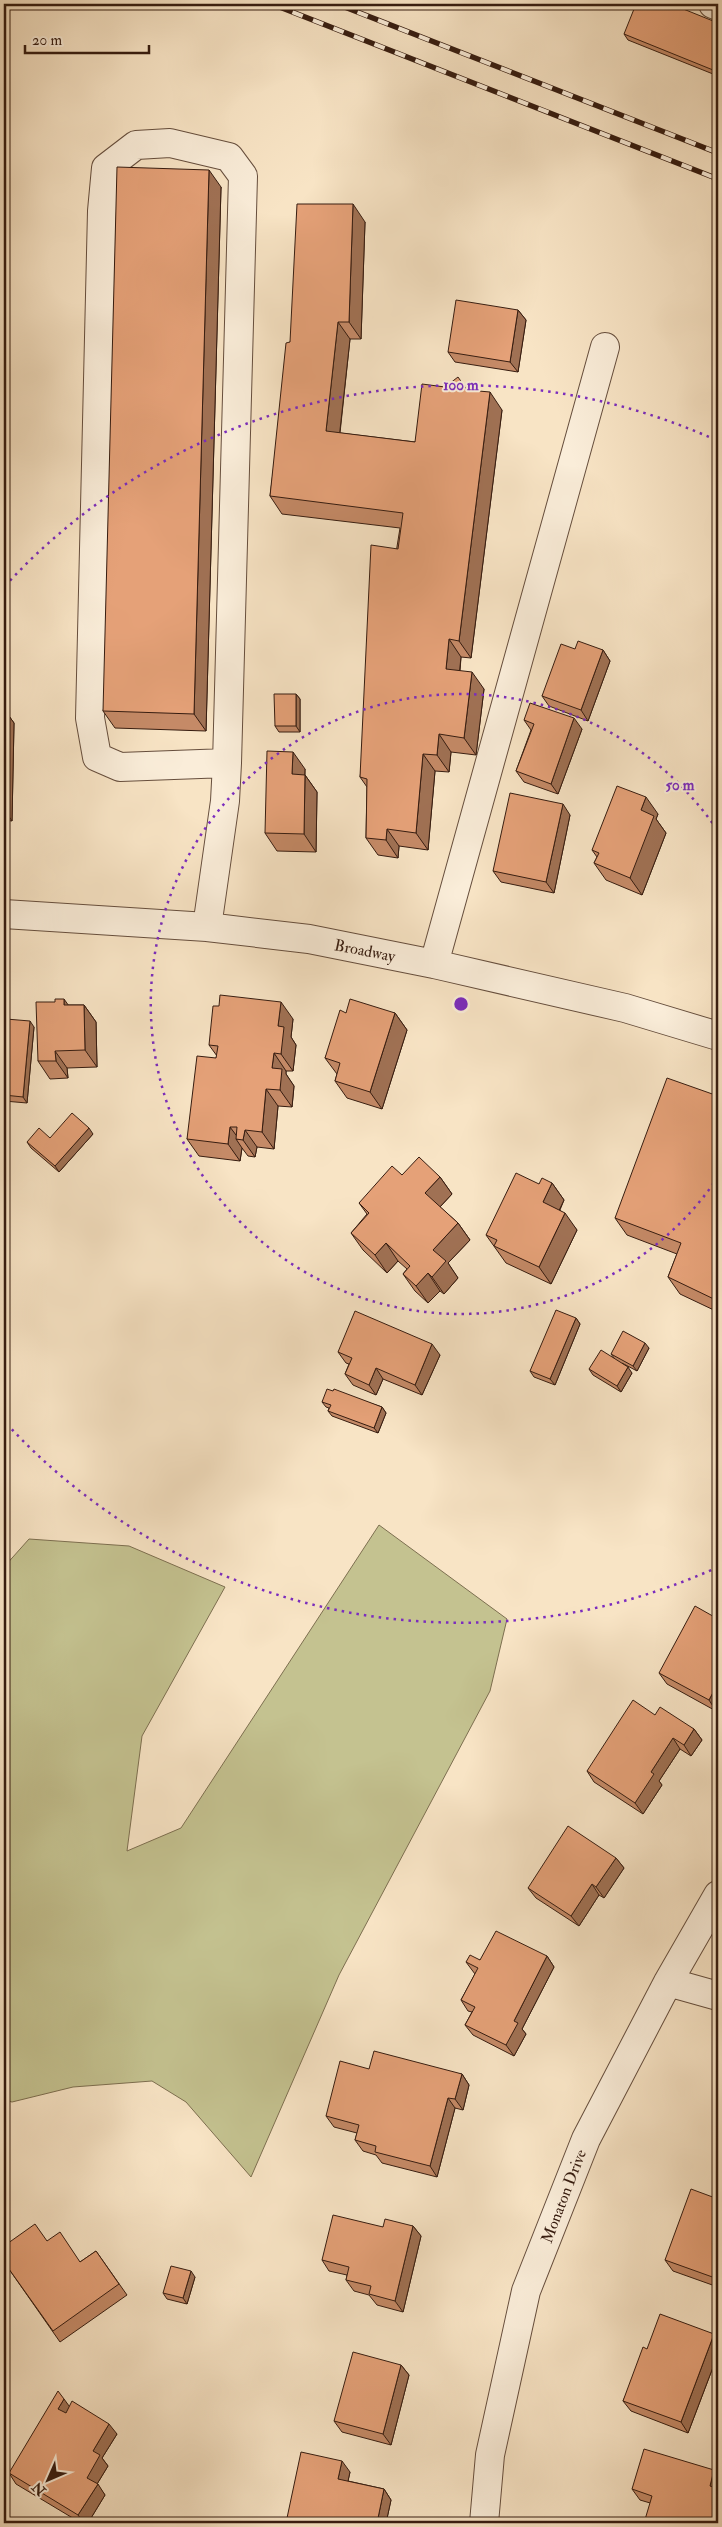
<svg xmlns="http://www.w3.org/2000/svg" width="722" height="2527" font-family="'IM FELL Double Pica',serif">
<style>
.green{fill:#c4c290;stroke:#7d6f50}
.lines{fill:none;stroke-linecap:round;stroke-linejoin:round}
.minor-casing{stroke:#664e3d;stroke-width:30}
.minor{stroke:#faedd9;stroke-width:28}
.rail-casing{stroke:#361c10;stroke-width:5.5}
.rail{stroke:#faedd9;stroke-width:4;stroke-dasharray:11;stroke-linecap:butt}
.wall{fill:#c58a67;stroke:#361c10}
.shaded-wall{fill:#a07154;stroke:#361c10}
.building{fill:#e5a178;stroke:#361c10}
.ring{fill:none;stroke:#7b2cbf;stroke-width:2.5;stroke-dasharray:2.5 5}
.labels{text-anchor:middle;stroke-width:4;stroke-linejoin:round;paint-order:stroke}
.street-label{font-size:16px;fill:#361c10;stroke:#faedd9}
.centre{fill:#7b2cbf;stroke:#faedd9;stroke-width:2.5}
.ring-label{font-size:15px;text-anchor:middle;font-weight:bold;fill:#7b2cbf;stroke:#faedd9;stroke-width:4;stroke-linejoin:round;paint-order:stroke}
</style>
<rect width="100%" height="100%" fill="#f8e4c5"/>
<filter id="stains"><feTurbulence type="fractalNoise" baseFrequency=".004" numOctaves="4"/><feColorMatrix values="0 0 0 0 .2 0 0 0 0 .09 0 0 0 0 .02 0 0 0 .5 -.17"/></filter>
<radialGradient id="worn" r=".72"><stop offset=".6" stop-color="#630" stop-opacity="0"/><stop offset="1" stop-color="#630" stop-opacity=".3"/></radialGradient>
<path class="green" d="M379,1525L507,1619L490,1691L339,1975L251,2177L186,2102L152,2081L73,2087L12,2102L4,2100V1567L29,1539L129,1546L225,1587L142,1736L127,1851L181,1828Z"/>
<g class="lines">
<defs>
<path id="minor" d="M713,4L718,6
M4,914L207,927L309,939L434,964L625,1008L718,1036
M207,927L225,801L227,763L243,176L229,157L170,143L136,145L106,168L102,211L90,718L97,757L120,767L227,763
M434,964L605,347
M668,1982L718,1996
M484,2523L490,2455L526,2291L586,2139L668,1982L718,1895"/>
</defs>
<use href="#minor" class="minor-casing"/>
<use href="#minor" class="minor"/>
<defs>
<path id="rail" d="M272,4L718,179
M337,4L718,153"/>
</defs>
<use href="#rail" class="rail-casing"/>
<use href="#rail" class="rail"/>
</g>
<path class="wall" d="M718,23V76L628,40L624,34Z
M221,187L206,731L115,728L103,711Z
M365,222L361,339H350L340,433L415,442L467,390L502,410L471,658L461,657L460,671L484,689L476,755L451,752L449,772L435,771L428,850L399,846L398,858L378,855L366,838L367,787L360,777L400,528L282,514L270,496L290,342Z
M518,310L526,320L518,372L455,362L448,352Z
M575,649L603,650L610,661L588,721L549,706L542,696Z
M296,694L300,699V732H279L275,726Z
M4,709L14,723L12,821L4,820Z
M524,720L582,729L558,794L524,782L516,771L531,730Z
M305,769V775L317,792L316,852L277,851L265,833Z
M658,814L656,819L666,833L642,895L606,880L594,863L597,857L592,850Z
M570,815L554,893L501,882L493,871Z
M68,1005H84L96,1022L97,1067L67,1068L68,1078L50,1079L38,1061Z
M346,1013H395L407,1030L382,1109L347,1098L335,1081L337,1074L325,1058Z
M293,1019L291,1037L296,1045L293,1071H286V1074L294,1086L292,1107L278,1106L274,1149L257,1147L255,1157L248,1156L242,1148L240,1161L199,1156L187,1139L216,1058L217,1056L209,1045Z
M34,1027L27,1103L4,1101V1049Z
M718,1096V1312L680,1294L668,1277L677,1254L627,1235L615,1218Z
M93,1134L59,1172L31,1148L27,1142L50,1138Z
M402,1175L440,1177L452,1194L440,1207L458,1223L470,1240L448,1263L458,1278L444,1294L440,1291L428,1303L415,1291L403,1274L407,1269L398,1261L387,1273L363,1250L351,1233L367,1214L359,1203Z
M552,1183L564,1200L560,1210L577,1230L551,1284L506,1263L486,1235L539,1184Z
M576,1318L580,1324L555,1385L534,1377L530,1371Z
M649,1348L637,1371L622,1363L632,1373L621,1392L593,1375L589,1369L614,1358L611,1354Z
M338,1352L440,1355L422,1395L383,1379L376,1395L353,1385L345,1374L349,1364L346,1363Z
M333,1391L382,1407L386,1413L378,1433L332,1416L328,1411L329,1408L326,1407L322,1402Z
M718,1619L716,1711L667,1684L659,1673Z
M655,1715L694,1729L702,1740L691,1756L680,1749L659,1781L662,1785L643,1814L594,1782L587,1771Z
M616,1858L624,1868L604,1898L599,1895L579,1926L536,1898L528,1888Z
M547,1956L554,1967L522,2029L526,2034L514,2056L473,2035L465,2025L472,2012L468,2011L461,2000L475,1974L466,1962L480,1960Z
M369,2069L462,2074L469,2085L463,2110L455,2108L437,2177L382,2163L376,2155L363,2151L355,2140L357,2133L334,2127L326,2116Z
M718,2199V2287L673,2271L665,2260Z
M413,2226L421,2236L403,2312L377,2305L369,2295L354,2291L346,2280L347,2275L329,2271L322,2260L383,2227Z
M47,2241L80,2262L96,2251L127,2295L60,2342L4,2262Z
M195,2277L187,2304L167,2299L163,2293Z
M718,2340V2354L688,2433L631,2411L623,2401L647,2349Z
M401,2365L409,2375L391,2445L342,2432L334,2421Z
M69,2406L117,2434L102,2458L108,2466L97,2484L105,2495L88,2523H81L16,2484L9,2473Z
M714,2470L718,2476V2523L640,2500L632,2489Z
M350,2472L348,2481L384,2489L391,2500L386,2523H291L287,2518Z"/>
<path class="shaded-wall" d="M209,170L221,187L206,731L194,714Z
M353,204L365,222L361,339L349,322Z
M518,310L526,320L518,372L510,362Z
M338,322L350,339L338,448L326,431Z
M490,392L502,410L471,658L459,641Z
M449,639L461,657L458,686L446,669Z
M603,650L610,661L588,721L581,710Z
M472,672L484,689L476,755L464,738Z
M296,694L300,699V732L296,726Z
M4,709L14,723L12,821L4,809Z
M574,718L582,729L558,794L551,784Z
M439,734L451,752L449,772L437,755Z
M293,752L305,769L304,791L292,774Z
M423,754L435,771L428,850L416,833Z
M305,775L317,792L316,852L304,834Z
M646,797L658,814L656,819L666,833L642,895L630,878L641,810Z
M563,804L570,815L554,893L546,882Z
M387,829L399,846L398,858L386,840Z
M64,999L76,1016L64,1005Z
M281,1002L293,1019L291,1037L296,1045L293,1071L281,1054L278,1026Z
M84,1005L96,1022L97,1067L85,1050Z
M395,1013L407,1030L382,1109L370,1092Z
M30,1021L34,1027L27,1103L23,1097Z
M55,1051L67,1068L68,1078L56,1061Z
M274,1053L286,1071V1074L294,1086L292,1107L280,1090L272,1068Z
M266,1089L278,1106L274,1149L262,1132Z
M230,1127L239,1139H236L242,1148L240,1161L228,1144Z
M89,1128L93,1134L59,1172L55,1166Z
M245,1130L257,1147L255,1157L243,1140Z
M440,1177L452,1194L437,1210L425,1193Z
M552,1183L564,1200L555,1219L543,1202Z
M565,1213L577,1230L551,1284L539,1267Z
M458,1223L470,1240L448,1263L458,1278L444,1294L432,1277L433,1250Z
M386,1243L398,1261L387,1273L375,1255Z
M428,1273L440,1291L428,1303L416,1286Z
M576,1318L580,1324L555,1385L550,1379Z
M645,1343L649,1348L637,1371L633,1366Z
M432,1344L440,1355L422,1395L415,1385Z
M628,1367L632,1373L621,1392L617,1386Z
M376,1368L383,1379L376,1395L369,1385Z
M382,1407L386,1413L378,1433L374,1428Z
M718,1683V1708L716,1711L709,1700Z
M694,1729L702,1740L691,1756L684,1745Z
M673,1738L680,1749L659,1781L662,1785L643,1814L635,1803L651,1772Z
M616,1858L624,1868L604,1898L596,1887Z
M592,1884L599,1895L579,1926L571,1916Z
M547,1956L554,1967L522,2029L526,2034L514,2056L506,2045L514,2021Z
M462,2074L469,2085L463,2110L455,2099Z
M448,2098L455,2108L437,2177L430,2166Z
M413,2226L421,2236L403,2312L395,2301Z
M191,2271L195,2277L187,2304L183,2298Z
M714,2334L718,2340V2354L688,2433L681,2422Z
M401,2365L409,2375L391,2445L383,2434Z
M64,2399L72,2410L66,2419L58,2409Z
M109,2424L117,2434L102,2458L108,2466L94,2489L87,2478L93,2451Z
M342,2461L350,2472L346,2490L338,2479Z
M714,2470L718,2476V2493L710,2486Z
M98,2484L105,2495L88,2523H84L78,2515Z
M384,2489L391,2500L386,2523H377Z"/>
<path class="building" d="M636,4H671L718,23V72L624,34Z
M117,167L209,170L194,714L103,711Z
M297,204H353L349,322H338L326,431L415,442L422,384L445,387L458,377L467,390L490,392L459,641L449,639L446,669L472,672L464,738L439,734L437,755L423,754L416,833L387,829L386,840L366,838L367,779L360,777L371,545L398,549L403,513L270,496L286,343L290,342Z
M456,300L518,310L510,362L448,352Z
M578,641L603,650L581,710L542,696L561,644L575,649Z
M274,694H296V726H275Z
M530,703L574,718L551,784L516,771L534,724L524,720Z
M267,751L293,752L292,774L305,775L304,834L265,833Z
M617,786L646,797L641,810L654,816L630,878L594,863L599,853L592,850Z
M510,793L563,804L546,882L493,871Z
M220,995L281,1002L278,1026L284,1027L281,1054L274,1053L272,1068L282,1069L280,1090L266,1089L262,1132L245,1130L243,1140L236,1139L237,1127H230L228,1144L187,1139L197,1056L216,1058L218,1046L209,1045L213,1006H219Z
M55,999H64V1005H84L85,1050L55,1051L56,1061H38L36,1002H55Z
M350,999L395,1013L370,1092L335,1081L340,1063L325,1058L340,1010L346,1013Z
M6,1019L30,1021L23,1097L4,1095V1049Z
M667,1078L718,1096V1301L668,1277L681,1243L615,1218Z
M72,1113L89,1128L55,1166L27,1142L39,1128L50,1138Z
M419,1157L440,1177L425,1193L458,1223L433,1250L446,1261L432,1277L428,1273L416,1286L403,1274L410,1266L386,1243L375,1255L351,1233L369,1213L359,1203L392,1166L402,1175Z
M516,1173L539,1184L542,1178L552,1183L543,1202L565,1213L539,1267L494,1246L497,1240L486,1235Z
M556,1310L576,1318L550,1379L530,1371Z
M355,1311L432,1344L415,1385L376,1368L369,1385L345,1374L352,1358L338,1352Z
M623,1331L645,1343L633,1366L611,1354Z
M601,1350L628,1367L617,1386L589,1369Z
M327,1389L333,1391L334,1389L382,1407L374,1428L328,1411L331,1405L322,1402Z
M695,1606L718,1619V1683L709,1700L659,1673Z
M633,1700L655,1715L660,1707L694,1729L684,1745L673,1738L651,1772L654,1774L635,1803L587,1771Z
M568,1826L616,1858L596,1887L592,1884L571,1916L528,1888Z
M496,1931L547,1956L514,2021L518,2023L506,2045L465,2025L475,2007L461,2000L478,1968L466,1962L470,1955L480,1960Z
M374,2051L462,2074L455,2099L448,2098L430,2166L375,2152L376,2146L355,2140L359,2125L326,2116L340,2061L369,2069Z
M691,2189L718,2199V2279L665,2260Z
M333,2215L383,2227L385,2219L413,2226L395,2301L369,2294L371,2286L346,2280L349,2267L322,2260Z
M35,2224L47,2241L60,2232L80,2262L96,2251L119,2284L53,2331L4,2262V2246Z
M171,2266L191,2271L183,2298L163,2293Z
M660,2314L714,2334L681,2422L623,2401L643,2347L647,2349Z
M353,2352L401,2365L383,2434L334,2421Z
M58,2391L64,2399L58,2409L66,2413L72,2401L109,2424L93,2451L100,2455L87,2478L98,2484L78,2515L9,2473Z
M644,2449L714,2470L710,2486L718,2489V2523H644L652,2496L632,2489Z
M301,2452L342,2461L338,2479L384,2489L377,2523H312L287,2518Z"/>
<g class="ring">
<path d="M718 1177A310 310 0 1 1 718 831"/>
<path d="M718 1567A619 619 0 0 1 5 1422M5 586A619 619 0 0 1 718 441"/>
</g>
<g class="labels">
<g class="street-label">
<text transform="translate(365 950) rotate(11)" y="6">Broadway</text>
<text transform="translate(563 2196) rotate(-69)" y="6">Monaton Drive</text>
</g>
</g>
<circle cx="461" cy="1004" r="8" class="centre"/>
<g class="ring-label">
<text x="461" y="390">100 m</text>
<text x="680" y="790">50 m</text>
</g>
<rect width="722" height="2527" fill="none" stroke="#f8e4c5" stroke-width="20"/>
<rect x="5" y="5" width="712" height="2517" fill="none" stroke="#361c10" stroke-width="2.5"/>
<rect x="10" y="10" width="702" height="2507" fill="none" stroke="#361c10"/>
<g transform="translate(48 2480) rotate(225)" stroke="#faedd9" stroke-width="4" paint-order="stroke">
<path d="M0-4L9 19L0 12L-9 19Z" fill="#361c10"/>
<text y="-8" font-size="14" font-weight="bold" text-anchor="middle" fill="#361c10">N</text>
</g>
<path d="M25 45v8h124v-8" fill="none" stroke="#361c10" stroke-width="2.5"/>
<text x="32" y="45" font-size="15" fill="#361c10" stroke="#faedd9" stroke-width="4" paint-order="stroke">20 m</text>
<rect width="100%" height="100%" filter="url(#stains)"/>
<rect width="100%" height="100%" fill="url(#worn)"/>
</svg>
